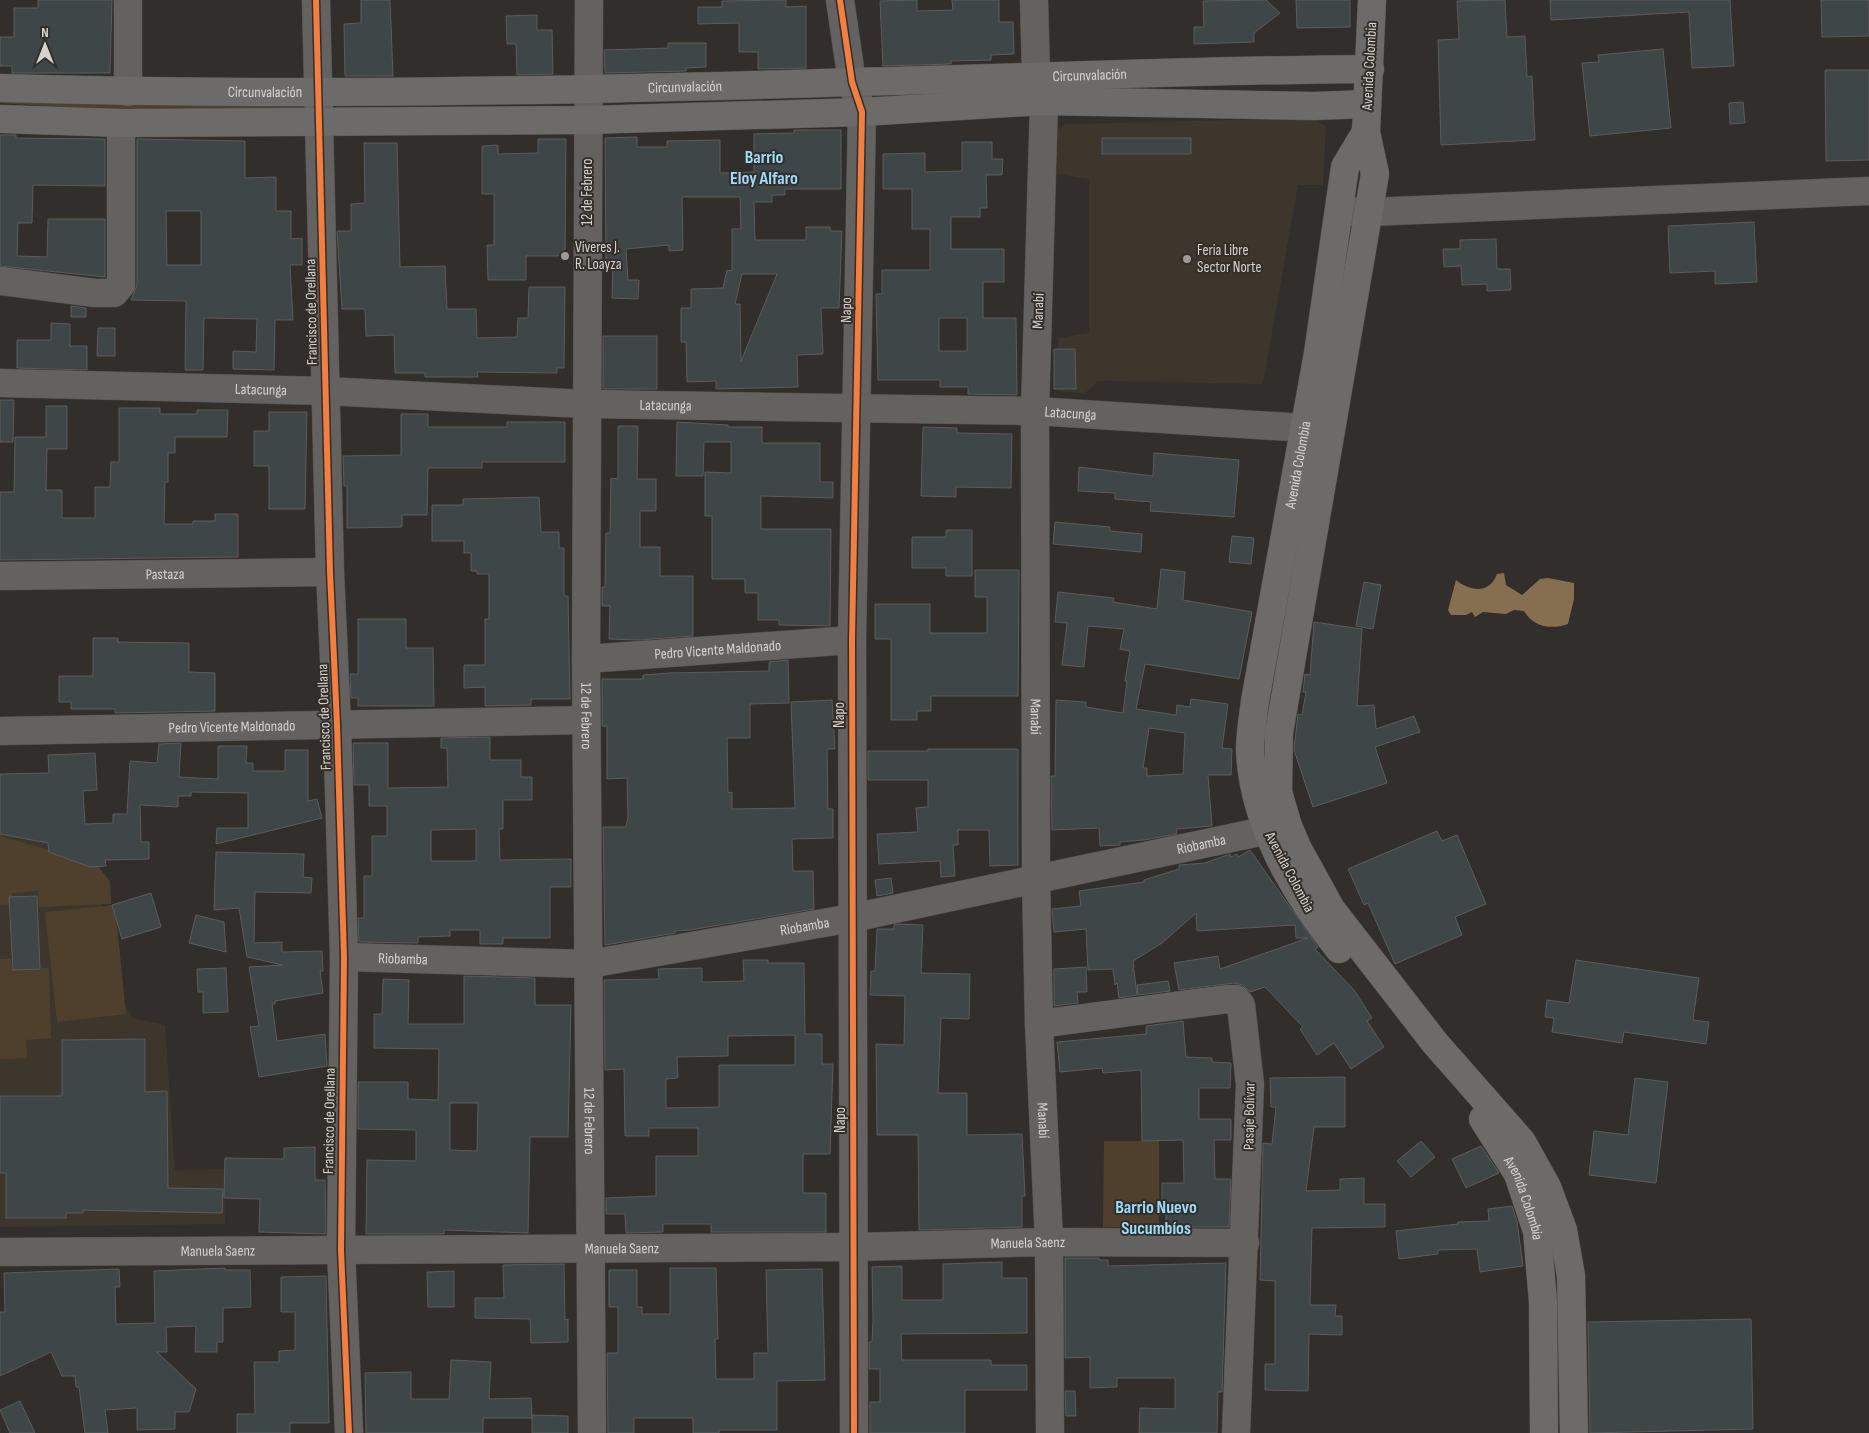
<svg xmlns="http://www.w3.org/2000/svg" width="1869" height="1433" font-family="'Sofia Sans Condensed',sans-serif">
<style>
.built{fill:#3d362c}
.green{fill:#4f402e}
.water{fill:#866e51}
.building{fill:#3f4648;stroke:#5c5c5c;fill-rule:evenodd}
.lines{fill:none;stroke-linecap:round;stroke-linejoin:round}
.minor-casing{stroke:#4e4c49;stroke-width:29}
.major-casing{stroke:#4e4c49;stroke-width:29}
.minor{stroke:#636261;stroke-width:28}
.major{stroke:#6d6b6a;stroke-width:28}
.cycleway-casing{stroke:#332e29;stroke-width:9}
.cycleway{stroke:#f27e40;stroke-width:6}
.poi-dot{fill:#9c9996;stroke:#332e29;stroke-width:2}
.labels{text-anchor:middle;stroke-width:4;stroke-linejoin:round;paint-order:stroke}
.street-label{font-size:15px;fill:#d6d3cf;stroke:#332e29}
.poi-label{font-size:15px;fill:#d6d3cf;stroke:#332e29;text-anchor:start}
.quarter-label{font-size:18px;font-weight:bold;fill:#9bddfd;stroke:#332e29}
</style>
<rect width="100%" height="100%" fill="#312e2b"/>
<path class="built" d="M1311,118L1326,126L1323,185H1298L1263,384L1098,381L1084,394L1059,391L1058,338L1089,333V179L1057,174L1056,131L1066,124Z
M0,830L87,852L116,958L110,976L132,1018L165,1025L175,1170L224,1169L225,1224L0,1227Z"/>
<path class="green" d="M0,88L304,94L308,113L78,108L0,103Z
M0,836L95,863L110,881L111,904L39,907L38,891L12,893L13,904L0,905Z
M115,905L126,1014L57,1022L45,912Z
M0,959H11L12,969L49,968L51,1038L26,1040L27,1058L0,1059Z
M1104,1141H1159V1228L1103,1227Z"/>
<path class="water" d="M1504,573L1506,585L1522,595L1540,579L1548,578L1574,583V599L1568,624C1551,630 1533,627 1524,611L1514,610L1506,614L1483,612L1475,617L1472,612L1466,615H1451L1448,610L1456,580C1470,591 1489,595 1497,574Z"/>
<path class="building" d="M38,0H112L110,73H12V66H0V37H14V8H38Z
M361,0H390L393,76H345L344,24L361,23Z
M786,0V7L806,6V68L758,69V52H739V23L698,24V7H722V1Z
M917,0V11L953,10L952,0H999V22H1013L1014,54L991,55V60L951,61V64L883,66L880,1Z
M1266,0L1280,13L1254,33V42L1194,44V27H1204L1203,1Z
M1296,0H1350V27L1297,28Z
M1505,0L1507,37L1525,36L1527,77L1532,76L1535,140L1441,145L1438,40L1459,39L1457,1Z
M1550,0H1730L1734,66L1692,68L1689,12L1551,20Z
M1821,0H1869V36L1822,37Z
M537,15V30H552L553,74L517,75L516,44H507L506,16Z
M668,43H706V67L686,68V71L605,73L604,50L668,48Z
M1663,49L1671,128L1590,136L1582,63L1599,62L1598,55Z
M1825,70H1869V160L1826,161Z
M1743,102L1745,123L1730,124L1729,103Z
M794,130H841V189H785V195H772V202H754L755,240H806V227H830V231H842L839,308H821L823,354L797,355L798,387L716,389V381L687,382L686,342H681V308H691V289L723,288L727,270L732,271V229H741L740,197H682L683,250L669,251V245L626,249L628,280H639L638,299L612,298L613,260H606L605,138L637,137V147H667V141L720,140V173L754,172V134L794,133ZM742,274H777L741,361L740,304H735Z
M0,135H16V138L105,139V186L33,185L32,223H18L17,256L47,257L48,219H105V277L0,266Z
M1102,138H1191V154H1102Z
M137,139L245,141V178L276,177V211H291V239L302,238V265H290L293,320H275L274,370L233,369V351L256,352L257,319L204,318L203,370H185L186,301L131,300L137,285ZM166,211H201V265H167Z
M538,139H566L565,256H526V280H488L487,245H494V194H482V146L498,145V154L538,153Z
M962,142H992V159H1003L1002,175H986L987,208H980V217H951V249H1004V282H983V318H1016L1017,395L968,394V387H940V380H878L876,294H882V270H930V229H912V189H883V154L925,153V172L962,171ZM939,318H967V351H939Z
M364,143H397L400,267L445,266L447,309H476L477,338L517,337L518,318H528L529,287H565L564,368H557V373L477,372L478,377H425V373H395L394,335L366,336L365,309H342L337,231H351V204L365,203Z
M1754,222L1757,282L1715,284V271L1670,273L1668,226Z
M1496,239L1497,269H1510L1511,290L1487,291V284L1462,285L1461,266L1444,267L1443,249H1460V240Z
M71,306L86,308V317H71Z
M51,323L70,324V346H87V370L17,368V340H51Z
M98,328H115V356H97Z
M603,336H657V389H603Z
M1054,349H1075L1076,389H1054Z
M0,400H14L13,442H0Z
M46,406H67V449H47L46,490H62V518H95V487H110L111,462H119V408H160V414H197V410H228L227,437H175V453H168V482H165L164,524H193V521H215V514H238V557L0,560V492H14L15,437H46Z
M269,412H307L305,509H269V466H254V431H269Z
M401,414H428V427H507V422H565V462H482V468H428L427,515H402V527L347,528V486H344L343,456L401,455Z
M677,422L728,425V427H762V443H820V482H833V498L761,496V529H831L830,626L779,625V620H758V593H745V579H712V516H705V472L731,473V442H704L703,476H676Z
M618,426H638L637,479H656V511H640V547H660V576H693V636L639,640L609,639L610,606H602V587H605L606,533H610L611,478L618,479Z
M923,427L957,428V433L1012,434L1011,488L956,487V497L921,496Z
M1154,453L1239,460L1234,517L1150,511L1151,502L1115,499V493L1078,491L1079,467L1153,476Z
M539,497L541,532H559V548H564V596H568L570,699H531V705L485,706V687L464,688V665H485V619H489V574H477V571H471V553H464V541H432V505H463V499Z
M1055,522L1110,527V531L1142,534L1141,552L1053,544Z
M946,530H972V576H946V568H912V537H946Z
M1232,536L1254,538L1251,564L1229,562Z
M1161,569L1185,572L1183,600L1252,612L1239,679L1145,664L1136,709L1176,715L1177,705L1190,707L1191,699L1228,704L1222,748L1232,749L1231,775H1208L1212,826L1176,829L1177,834L1144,840L1120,842V845L1100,846L1099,828L1052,830L1051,776H1055L1056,700L1086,702V707L1123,713L1127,681H1125L1130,651L1120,649L1124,629L1088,626L1084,667L1062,665L1067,623L1055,622L1058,592L1114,598L1113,602L1157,609ZM1149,728L1185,733L1183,774L1147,776V768H1143Z
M975,570H1019L1018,696H931V711H917V720H891V639H875V604H930V633H987V597H975Z
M1364,582L1381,585L1373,629L1356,626Z
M358,619H406V648H433L434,706H358V698H351L350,674H358Z
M1314,622L1362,629L1357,706L1374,705L1376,729L1414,716L1420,732L1375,747L1387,783L1313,807L1294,750L1298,714L1302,715L1306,692H1303L1305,674L1310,675Z
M93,638H118V642L189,643V672L215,673V711L115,713V709H71V702H59V676H93Z
M788,660L789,703L750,704V738H727L728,793L732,792V809L795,808L791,702L832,700L835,749H827L828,809H833V838L792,839L793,871H813L814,909L690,930L675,931V933L605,945L603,827H626L628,817L627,778L607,779V726H602V679H643V675L669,673L769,671V662Z
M490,737V760H521V777H532V800H503V829H499L500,860L571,859V887H550V938H503V944H480V930H450V936L418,937V943L359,942L358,918H364V876H372V836H387V806H369V785H354L353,743H388V788L448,787L447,748H441V738ZM476,829V861H431V830Z
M181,743L179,777L218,779V746H247L246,763H253V771H285V750H308V801L317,799L322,818L216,844L217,828H248V793L191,792V796H178V807L140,805L141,842H149V859L105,860L106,866L90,867L49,852L48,843L0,834V774L49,773L48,755L95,753L97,790L83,791L85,824L113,823V814H127L130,761L157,763L159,744Z
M928,749H1018V865L990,866L989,830H958V845H953L955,876L941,877L940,861L879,864L877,834L918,832L916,808L928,807V780H868V751H928Z
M1437,831L1442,841L1457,835L1486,904L1455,917L1462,935L1395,964L1368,903L1364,905L1348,869Z
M1250,850L1318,947L1315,949L1354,990L1372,1018L1367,1021L1384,1047L1351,1069L1334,1043L1317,1055L1300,1029L1303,1027L1265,987L1250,992L1243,985L1234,983L1179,990L1174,963L1218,956L1220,969L1308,938H1296L1295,925L1197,931L1196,913L1162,943L1133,961L1134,968L1132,970H1134L1137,995L1119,998L1117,983L1115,985L1113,969L1088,970L1086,929L1054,932L1052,909L1081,906L1079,891L1144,882V880L1179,869V865L1205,863L1230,854L1231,857L1237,854L1238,857Z
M216,852L304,854L303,877L312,878L311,893L255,892L254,943L282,942V952L322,951L323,971H320L323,993L275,1001V1004H272L277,1041L325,1034L327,1066L259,1077L250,1027L259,1026L249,967L283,965L247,957L239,908L214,910Z
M891,878L893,893L877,896L875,880Z
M151,893L161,927L122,939L112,905Z
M37,896L40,969L13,970L9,897Z
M196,915L224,922L226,952L189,943Z
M899,924L923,925L921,973L970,974L969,1019L941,1018L938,1093H967V1135L1022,1134L1025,1196H1022V1227L919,1230L918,1135H877L876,1044L904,1045L905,996L870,995L871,971H875L877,929H894V925Z
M743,960H768V963H804L805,1034H822V1064H833L830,1154H803V1193H826V1232H711V1224H663V1232L626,1233L625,1214H606V1198L656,1196V1156H698V1128H649V1136H625L624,1069L605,1070L604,980L659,979L658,969L702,968V982L744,981ZM795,1035V1065H719V1107L666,1108V1079L678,1078L677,1057L728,1056V1036Z
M1576,960L1699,978L1693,1020L1709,1022L1706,1044L1624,1032L1622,1043L1552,1032L1554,1018L1545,1017L1547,1000L1569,1003Z
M1086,967L1087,992H1077L1078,1003L1054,1006V969Z
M226,968L228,1012L203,1013V992H198L197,969Z
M464,976L535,978V1005H571L568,1137H530L528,1233L444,1230V1234H366L367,1160L416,1161V1130L358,1129V1082H408V1099L438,1100L439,1049L374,1048V1014H382L383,979L409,980L408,1024H464ZM450,1103H478L477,1151L450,1150Z
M1168,981L1170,991L1138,995L1137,985Z
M1183,1021L1186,1057L1212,1058V1062L1231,1063L1230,1088H1199V1119H1231V1140H1214L1215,1179H1231L1229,1227H1166V1209H1162V1183H1184L1183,1140L1142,1141L1141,1070L1103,1073L1102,1068L1060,1072L1057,1042L1146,1034V1026Z
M145,1039V1092L167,1091L168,1188L223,1189L222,1213L83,1210V1213H66V1218H6V1173H0V1096H62V1040Z
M1345,1077V1127H1314L1306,1191L1340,1190V1179L1364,1178V1204H1385V1227L1312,1228L1310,1305H1336L1335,1316H1342V1335L1309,1334L1308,1391L1265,1390V1364H1275V1281L1260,1280L1263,1143L1272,1144L1276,1107H1271L1270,1078Z
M1635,1078L1668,1082L1656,1183L1589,1175L1594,1131L1628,1135Z
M1421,1141L1435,1157L1411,1177L1397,1161Z
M1481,1146L1499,1173L1466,1188L1452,1159Z
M315,1147V1180H325L326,1234L259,1232L260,1199L224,1198L225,1158L284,1159V1148Z
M1512,1206L1517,1221L1523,1266L1480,1272L1477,1249L1438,1250V1254L1399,1259L1396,1231L1458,1224V1222L1489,1221L1488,1209Z
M1065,1258H1099V1260H1108V1266L1226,1263L1222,1392H1218L1217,1433H1139L1140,1408L1175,1409V1378H1117V1387L1090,1388V1357L1065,1358Z
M1002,1262V1278H1027V1333L901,1334L902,1360H991V1365H1027V1390H965V1433H870V1402H880V1369H869V1342H872L873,1320L872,1267L902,1266V1300H943V1264Z
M564,1264L565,1320L568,1319V1342L531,1343L530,1319L475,1318V1298H504L503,1265Z
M225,1268V1270H250L251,1307L223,1308V1342H217V1352H195L196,1326L166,1327L167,1352H157L196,1389L189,1412H175V1429L137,1430V1408L105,1410L108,1433H85L79,1387H76L75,1376H62L51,1352L0,1376V1312H5L4,1273L119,1269L120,1287H115L116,1324L155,1323L154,1271Z
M670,1268H716L718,1339H715L716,1379H754V1353H768L766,1270L822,1269L825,1380L777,1381V1430H719V1433H693V1418H634V1433H608L607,1353H618V1307H609V1270H637V1307H642V1314H670Z
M454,1271V1307H428L427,1272Z
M326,1276L329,1423H290V1433H237V1414H255L254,1362H279V1351L295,1350V1312H281V1277Z
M1751,1319L1753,1429L1590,1433L1588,1322Z
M451,1360L491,1362L489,1399L531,1398L532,1418H483V1433H366L365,1373L411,1372V1399H449Z
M1065,1391H1075L1076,1416H1066Z
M20,1401L35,1433H10L0,1410Z
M532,1415L568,1416V1433H532Z"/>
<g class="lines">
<defs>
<g id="minor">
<path d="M316,0L330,572L337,724L344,957L341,1250L349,1433"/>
<path id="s1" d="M589,0L586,659L592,1433"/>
<path d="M840,0L852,82L862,112L852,640L854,1433"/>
<path id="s2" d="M1034,0L1036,76L1044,101L1035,411L1036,878L1039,1024L1049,1242L1050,1433"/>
<path d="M128,92V0"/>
<path d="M1339,211L1369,212L1869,191"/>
<path d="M0,281L95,293H114L121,285V123"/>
<path id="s3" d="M0,383L324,391L586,404L1035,411L1305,428L1327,433"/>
<path id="s4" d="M0,576L330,572"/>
<path id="s5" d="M586,659L852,640"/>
<path id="s6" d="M0,731L586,720"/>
<path id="s7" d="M344,957L589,964L852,918L1288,826"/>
<path d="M1039,1024L1228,999H1236L1241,1005L1250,1084L1236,1433"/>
<path id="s8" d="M0,1252L854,1247L1049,1242L1245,1243"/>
</g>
<g id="major">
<path d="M1372,0L1366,132L1375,174L1279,733L1278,792L1288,826L1298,849L1331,909L1435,1043L1522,1142L1547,1187L1563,1230L1571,1276L1574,1433"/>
<path id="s9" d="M0,88C284,96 569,91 854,82C1026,78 1197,70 1370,69"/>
<path d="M0,119L121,123L587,120L862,112L1044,101L1314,106L1367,104"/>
<path id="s10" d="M1339,949C1294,892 1253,824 1250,750C1250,734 1253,717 1255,701L1318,353L1345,167L1366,132"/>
<path id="s11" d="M1483,1119L1518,1174L1537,1231L1543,1302L1544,1433"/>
</g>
</defs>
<use href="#minor" class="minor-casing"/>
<use href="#major" class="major-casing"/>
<use href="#minor" class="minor"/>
<use href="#major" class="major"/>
<defs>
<path id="cycleway" d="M316,0L330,572L337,724L344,957L341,1250L349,1433
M840,0L852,82L862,112L852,640L854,1433"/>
</defs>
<use href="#cycleway" class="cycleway-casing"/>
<use href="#cycleway" class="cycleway"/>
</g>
<g class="poi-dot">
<circle cx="565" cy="256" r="5"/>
<circle cx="1187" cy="259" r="5"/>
</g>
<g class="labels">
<g class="street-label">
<text transform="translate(1369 66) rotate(-87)" y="5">Avenida Colombia</text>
<text dy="5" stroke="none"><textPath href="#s9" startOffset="1090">Circunvalación</textPath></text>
<text dy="5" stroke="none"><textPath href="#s9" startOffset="685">Circunvalación</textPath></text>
<text dy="5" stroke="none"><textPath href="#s9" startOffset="265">Circunvalación</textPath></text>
<text transform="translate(587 192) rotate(-90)" y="5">12 de Febrero</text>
<text transform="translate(846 310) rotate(-89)" y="5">Napo</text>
<text transform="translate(1038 311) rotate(-88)" y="5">Manabí</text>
<text transform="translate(311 312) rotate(-91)" y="5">Francisco de Orellana</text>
<text dy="5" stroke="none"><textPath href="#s3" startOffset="261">Latacunga</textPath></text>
<text dy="5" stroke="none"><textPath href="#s3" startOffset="666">Latacunga</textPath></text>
<text dy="5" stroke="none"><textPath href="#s3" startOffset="1071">Latacunga</textPath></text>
<text dy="5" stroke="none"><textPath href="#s10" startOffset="511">Avenida Colombia</textPath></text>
<text dy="5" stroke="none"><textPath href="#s4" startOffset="165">Pastaza</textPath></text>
<text dy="5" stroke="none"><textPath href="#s5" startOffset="132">Pedro Vicente Maldonado</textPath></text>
<text transform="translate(839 715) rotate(-90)" y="5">Napo</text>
<text dy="5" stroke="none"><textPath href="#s2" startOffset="718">Manabí</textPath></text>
<text transform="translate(324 717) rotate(-92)" y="5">Francisco de Orellana</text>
<text dy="5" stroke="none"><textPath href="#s1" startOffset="716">12 de Febrero</textPath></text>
<text dy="5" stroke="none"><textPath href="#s6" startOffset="232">Pedro Vicente Maldonado</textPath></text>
<text dy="5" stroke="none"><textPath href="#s7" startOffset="869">Riobamba</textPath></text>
<text transform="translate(1290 872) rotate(62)" y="5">Avenida Colombia</text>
<text dy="5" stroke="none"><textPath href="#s7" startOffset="464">Riobamba</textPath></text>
<text dy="5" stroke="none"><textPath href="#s7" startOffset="59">Riobamba</textPath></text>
<text transform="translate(1249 1116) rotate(-89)" y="5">Pasaje Bolívar</text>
<text transform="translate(840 1120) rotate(-90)" y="5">Napo</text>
<text transform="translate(329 1121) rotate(-89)" y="5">Francisco de Orellana</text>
<text dy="5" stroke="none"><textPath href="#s1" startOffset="1121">12 de Febrero</textPath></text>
<text dy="5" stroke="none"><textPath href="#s2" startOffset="1122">Manabí</textPath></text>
<text dy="5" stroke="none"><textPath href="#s11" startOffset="90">Avenida Colombia</textPath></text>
<text dy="5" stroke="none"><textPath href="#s8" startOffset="1028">Manuela Saenz</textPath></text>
<text dy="5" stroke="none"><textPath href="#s8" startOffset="622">Manuela Saenz</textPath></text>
<text dy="5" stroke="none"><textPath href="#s8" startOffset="218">Manuela Saenz</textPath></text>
</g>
<g class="poi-label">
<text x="575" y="252">Víveres J.<tspan x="575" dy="17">R. Loayza</tspan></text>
<text x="1197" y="255">Feria Libre<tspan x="1197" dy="17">Sector Norte</tspan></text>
</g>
<g class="quarter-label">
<text x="764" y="163">Barrio<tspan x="764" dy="21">Eloy Alfaro</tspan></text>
<text x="1156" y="1213">Barrio Nuevo<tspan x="1156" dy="21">Sucumbíos</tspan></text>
</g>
</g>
<g transform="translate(45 45)" stroke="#332e29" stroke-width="4" paint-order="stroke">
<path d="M0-4L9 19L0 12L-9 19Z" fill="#d6d3cf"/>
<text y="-8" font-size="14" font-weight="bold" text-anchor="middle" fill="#d6d3cf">N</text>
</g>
</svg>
